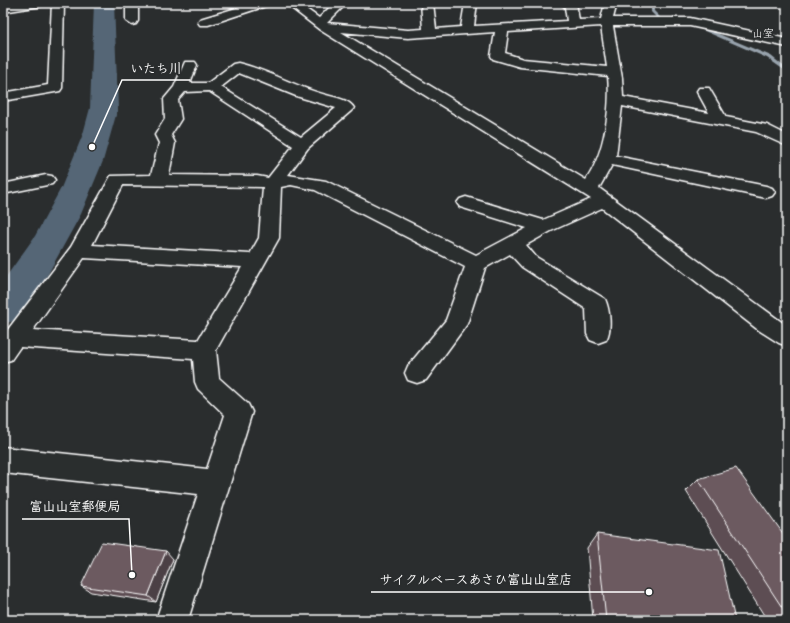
<svg xmlns="http://www.w3.org/2000/svg" width="790" height="623" font-family="Pangolin,'Klee One',sans-serif">
<style>
.lines{fill:none;stroke-linecap:round;stroke-linejoin:round}
.stream{fill:#98a3ad;fill-rule:evenodd}
.river{fill:#546676;fill-rule:evenodd}
.minor-casing{stroke:#fff;stroke-width:3}
.minor{fill:#2a2d2e;fill-rule:evenodd}
.wall{fill:#5d4d53;stroke:#fff}
.shaded-wall{fill:#4c3f44;stroke:#fff}
.building{fill:#6c5a61;stroke:#fff}
.labels{text-anchor:middle;stroke-width:4;stroke-linejoin:round;paint-order:stroke}
.far-neighbourhood-label{font-size:11px;fill:#fff;stroke:#2a2d2e}
.leader{fill:none;stroke:#fff;stroke-width:1.5}
.callout-dot{fill:#fff;stroke:#2a2d2e;stroke-width:1.5}
.callout-label{font-size:13px;text-anchor:middle;font-weight:bold;fill:#fff;stroke:#2a2d2e;stroke-width:4;stroke-linejoin:round;paint-order:stroke}
</style>
<rect width="100%" height="100%" fill="#2a2d2e"/>
<filter id="ink" filterUnits="userSpaceOnUse"><feTurbulence type="fractalNoise" baseFrequency=".025" numOctaves="2"/><feDisplacementMap in="SourceGraphic" scale="8" xChannelSelector="R" yChannelSelector="G"/><feConvolveMatrix kernelMatrix="1 2 1 2 8 2 1 2 1" color-interpolation-filters="sRGB"/></filter>
<g filter="url(#ink)">
<g class="lines">
<path class="stream" d="M649,3H653L654,4V11L667,24V26H665L651,12V5Z
M693,24H695L771,56L787,69V72L767,58L693,26Z"/>
<path class="river" d="M94,3H114L118,108L103,161L81,214L48,274L17,320L3,324V281L35,236L61,188L83,134L90,108Z"/>
<defs>
<path id="minor" d="M14,3H47L41,6L3,12V4Z
M52,3H64L62,88L60,91L55,92L3,101V93L48,85Z
M126,3H138V21L136,24L132,25L126,21Z
M253,3H271L269,5L208,25H200L198,22L200,19Z
M285,3H298L319,18L334,3H347L327,23L408,30L423,29L421,3H433L436,29L461,27L465,3H477L474,26L567,21L565,7L559,3H576L579,20L601,19L605,3H617L613,18H690L787,39V47L690,26H613L622,78L623,97L709,113L697,91L699,88H709L726,117L767,125L787,135V146L756,132L622,106L616,156L766,186L772,188L775,192L772,196L766,198L612,165L599,188L787,326V346L779,343L757,329L602,208L551,231L526,245L536,257L605,299C610,310 612,330 606,340L598,343L590,340L587,334L586,309L522,267L510,254L485,268L467,324L426,380L417,383L408,380L405,373L408,366L446,320L465,267L315,190L291,185L281,187L279,238L216,350L219,378L248,404L252,412L188,620H156L198,494L3,473V447L207,469L225,415L198,389L195,382L193,359L20,347L11,360L3,362V336L71,247L111,176L151,175L159,143L155,135L165,119L164,99L174,87L185,62H195L197,65L190,83H208L233,64L238,63C268,70 296,87 326,95C336,98 348,99 354,108L351,111L308,148L288,175L326,181L476,255L527,228L460,207L457,203L460,199L466,197L543,220L591,199L320,30ZM601,26L607,67L523,59L505,53L508,32ZM341,32L408,38L495,32L491,56L493,59L520,67L608,76C611,107 605,153 586,180ZM239,73L296,96L336,108L301,137L221,87ZM209,91L293,146L268,178L257,176L169,175L175,143L171,135L181,119L178,100L185,92ZM123,185L263,187L259,238L250,254L92,245ZM84,258L242,267L198,340L33,330Z
M46,175L52,176L55,180L52,184L3,194V184Z"/>
</defs>
<use href="#minor" class="minor-casing"/>
<use href="#minor" class="minor"/>
</g>
<path class="wall" d="M698,479L787,539V620H767L686,491Z
M597,534L735,620H593L587,548Z
M173,559L156,602L91,592L81,586Z"/>
<path class="shaded-wall" d="M166,551L173,559L156,602L148,596Z"/>
<path class="building" d="M736,468L787,539V615L698,479Z
M597,534L719,550L735,620H606Z
M102,542L166,551L148,596L81,586Z"/>
</g>
<g class="labels">
<g class="far-neighbourhood-label">
<text x="763" y="37">山室</text>
</g>
</g>
<path class="leader" d="M92 147L122 80H190M132 575L129 519H22M649 592L582 592H371"/>
<g class="callout-dot">
<circle cx="92" cy="147" r="4"/>
<circle cx="132" cy="575" r="4"/>
<circle cx="649" cy="592" r="4"/>
</g>
<g class="callout-label">
<text x="156" y="73">いたち川</text>
<text x="75" y="511">富山山室郵便局</text>
<text x="476" y="584">サイクルベースあさひ富山山室店</text>
</g>
<rect width="790" height="623" fill="none" stroke="#2a2d2e" stroke-width="16"/>
<rect x="8" y="8" width="774" height="607" fill="none" stroke="#fff" stroke-width="1.5" filter="url(#ink)"/>
</svg>
